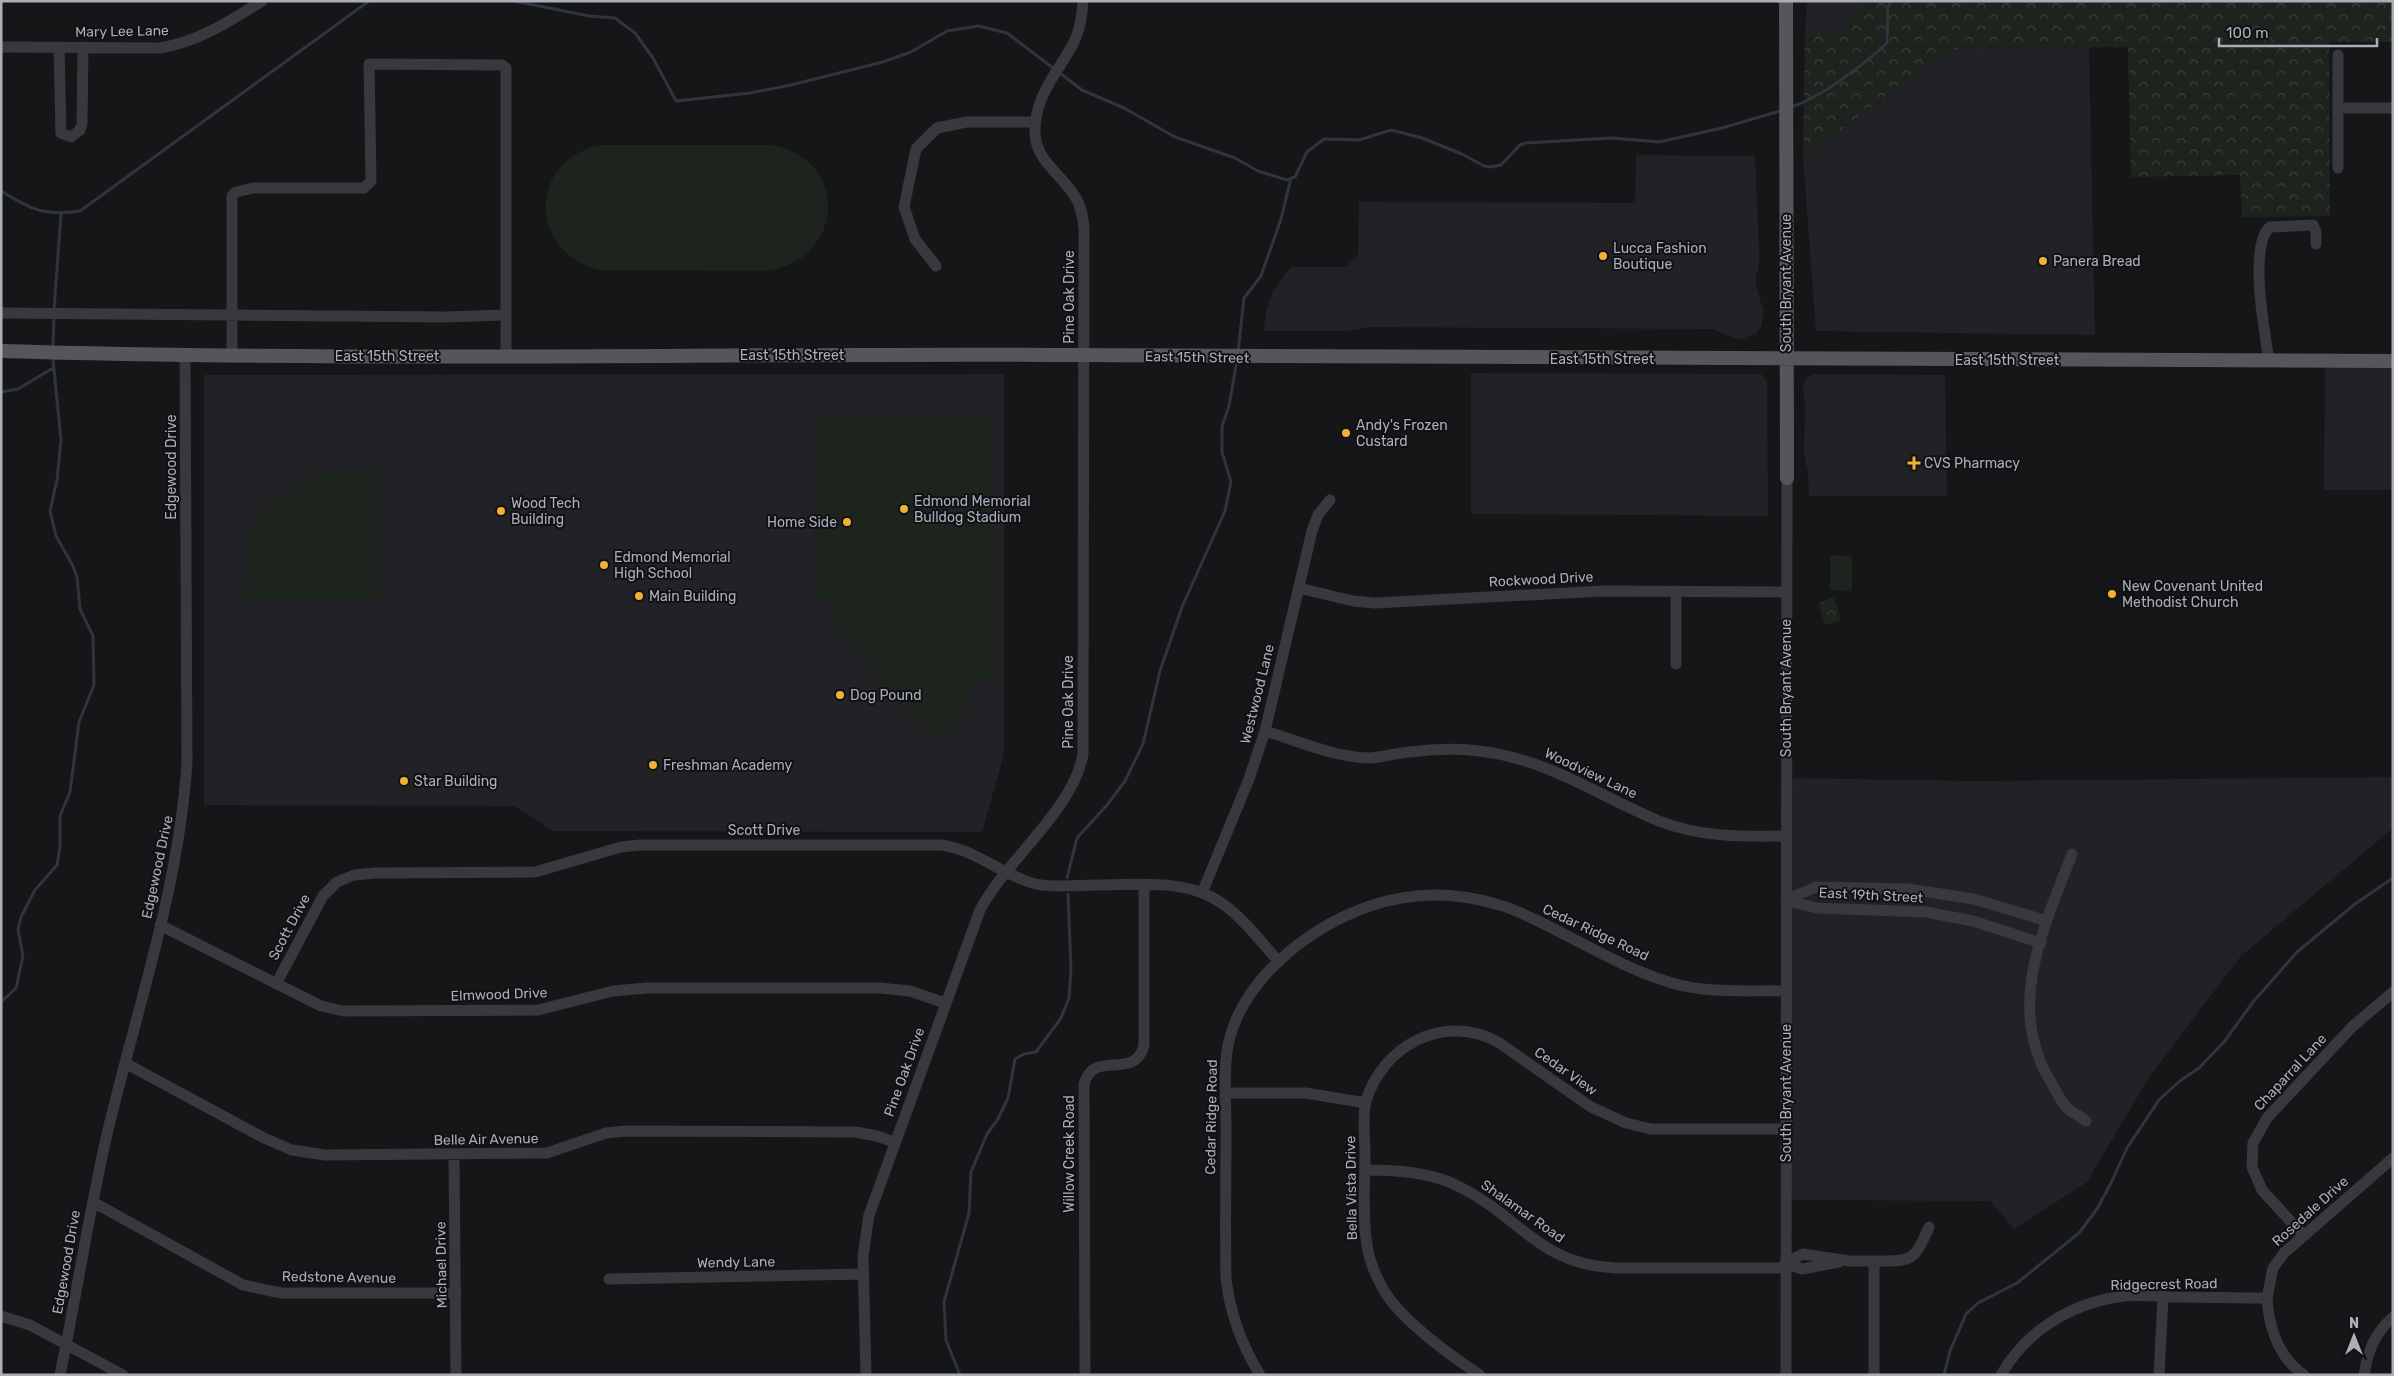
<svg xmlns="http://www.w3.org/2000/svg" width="2394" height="1376" font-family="Rubik,sans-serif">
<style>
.built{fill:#222226}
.forest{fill:url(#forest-crowns)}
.pitch{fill:#1c241d}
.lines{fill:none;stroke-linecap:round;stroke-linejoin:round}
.stream{stroke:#2c363c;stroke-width:3}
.minor{stroke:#37393d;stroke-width:11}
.major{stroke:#54565c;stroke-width:14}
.poi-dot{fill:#f1b136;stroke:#111114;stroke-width:2}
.labels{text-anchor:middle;stroke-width:4;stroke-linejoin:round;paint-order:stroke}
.street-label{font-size:14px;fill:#a9aeb8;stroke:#111114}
.poi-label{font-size:14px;fill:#a9aeb8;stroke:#111114;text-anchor:start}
</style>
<defs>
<pattern id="forest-crowns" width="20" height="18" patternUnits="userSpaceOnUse" patternTransform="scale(1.25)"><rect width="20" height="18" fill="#1c241d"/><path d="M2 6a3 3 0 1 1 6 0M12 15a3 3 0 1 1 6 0" fill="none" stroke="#3a413c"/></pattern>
</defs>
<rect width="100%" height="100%" fill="#161619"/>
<path class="built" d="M1807,1H1864L1841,34H1805Z
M2089,47L2095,335L1816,331L1803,157L1952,49Z
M1636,155L1755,156L1759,248V265L1755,282L1764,313L1761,327L1757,333L1741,339L1734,338L1712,329L1369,327L1349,331H1263L1267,309L1273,291L1291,267H1346L1358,255L1359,202L1635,203Z
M2325,361H2393V490H2324Z
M1471,373L1761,374L1767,381L1768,516L1471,514Z
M1004,374V754L982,832L553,831L515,806L204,805V375Z
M1813,374L1945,375L1947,496H1809L1808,470L1804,454L1805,406L1803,386L1805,380Z
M2393,777V828L2241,956L2148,1079L2087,1182L2014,1229L1990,1201L1786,1200L1785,778L1973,781Z"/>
<path class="forest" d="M1864,1H2393V42H2329L2330,216L2242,217L2240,175L2131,177L2128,47L1952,49L1803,157L1805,34H1841Z
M1834,597L1841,620L1825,625L1818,603Z"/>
<path class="pitch" d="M601,145H771C850,158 846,261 765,271L600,270C527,253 528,159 601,145Z
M993,418L996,681L977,680L951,740L947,743L928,735L898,701L876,690L879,682L871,678L873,669L853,643H843V628L832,627V600L814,599V419Z
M380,470V599L244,601C244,580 243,557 249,536C260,502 296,477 330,471C346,469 363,470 380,470Z
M1830,555L1852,556V591L1830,590Z"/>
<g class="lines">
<path class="stream" d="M514,1L589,16L615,18L635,33L653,58L676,101L750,93L791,85L883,62L911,52L947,31L978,26L1007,33L1082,90L1124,108L1175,137L1235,158L1258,171L1287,180L1295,177L1307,152L1324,139L1359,140L1391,130L1422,138L1462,154L1484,166L1491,167L1501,165L1520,145L1526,143L1611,138L1659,142L1722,128L1783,110
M1791,107C1822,97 1863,65 1887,43L1888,6L1892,1
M1,191C32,210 43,216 80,211L369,1
M54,310L61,213
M53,346L54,316
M1238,352L1244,298L1261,276L1281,219L1291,178
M1,392L18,389L53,368
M1067,878L1077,838L1107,805L1125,781L1143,744L1160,671L1182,607L1225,511L1231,482L1222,452V426L1229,406L1237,360
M1,1002L16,988L23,956L18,930L21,917L35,890L57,865L60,847V816L70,792L79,722L94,685L93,636L80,609L77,577L73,566L56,536L50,511L57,480L61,440L53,360
M960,1375L946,1340L944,1302L969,1213L971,1172L987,1134L998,1119L1008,1098L1015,1059L1024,1054L1036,1052L1061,1018L1069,998L1071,969L1068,894
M1944,1375L1950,1351L1966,1314L1978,1303L2017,1283L2079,1233L2097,1209L2111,1183L2127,1148L2159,1100L2181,1080L2199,1068L2224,1042L2253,1002L2297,952L2355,904L2393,878"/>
<path class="minor" d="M1,47L160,48C198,42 230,21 262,1
M59,47L61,133L71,137L80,130L82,124L83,47
M2338,55V168
M2338,108H2393
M936,266L915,239L904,207L916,149L937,128L966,122H1035
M1,313L446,317L505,315
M232,356V196L236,192L253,188H364L371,181L369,64L502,65L506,68V357
M2269,361C2265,333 2248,246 2270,227L2313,225L2316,232V244
M1299,588L1353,601L1375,603L1603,591L1787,592
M1676,664V591
M1265,731C1298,741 1334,757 1368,758C1381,758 1395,753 1409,752C1440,748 1472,748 1503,755C1559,767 1606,799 1659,821C1699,837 1743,837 1785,836
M2072,854C2044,927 2006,1005 2049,1079C2055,1088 2060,1101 2067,1108C2073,1113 2080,1116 2086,1121
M1202,893L1249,779L1265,731L1312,531L1318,515L1330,500
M1786,900L1816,887L1908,889L1974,899L2047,921
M1786,900L1816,908L1926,912L1973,921L2041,943
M160,925L321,1006L343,1011L538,1010L613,991L647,988H879L910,991L945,1003
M276,984L323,896L337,882L354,875L375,873L535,872L621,847L640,845H942C979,851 1001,875 1036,884C1052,888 1080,885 1097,885C1139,885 1187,878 1223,904C1244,919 1262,943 1279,962
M125,1063L264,1138L292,1150L325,1155L547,1153L606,1133L625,1131L855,1132L877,1136L894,1142
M1226,1093H1306L1366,1103
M454,1154L456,1375
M1365,1170C1398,1170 1432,1172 1462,1188C1522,1219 1539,1264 1615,1268H1785
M93,1202L243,1285L281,1293H456
M2303,1235L2262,1190L2252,1167L2253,1143L2267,1118L2352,1027L2393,992
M1874,1261C1912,1261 1914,1262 1929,1227
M1785,1263L1803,1254L1849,1261H1874V1375
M1785,1263L1802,1269L1839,1262
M609,1279L864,1274
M2267,1298L2273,1268L2284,1253L2393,1158
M1,1316L30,1325L123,1375
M60,1375C77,1293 89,1211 108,1130C137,1008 179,888 187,762L185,355
M866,1375L863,1256L869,1215L980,910C1007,859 1074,809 1083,754L1084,229C1083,219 1082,209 1077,200C1065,176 1036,163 1035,133C1034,98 1056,74 1072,46C1080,32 1082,16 1083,1
M1085,1375L1084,1084C1094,1048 1133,1082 1144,1046V885
M1260,1375C1241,1344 1230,1314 1226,1278C1225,1228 1226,1178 1226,1128C1226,1101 1223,1071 1228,1045C1242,979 1309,927 1370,906C1411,892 1455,892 1496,904C1513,908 1529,917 1544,924C1586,945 1628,970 1672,983C1709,994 1748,990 1786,991
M1480,1375C1451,1356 1398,1318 1382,1287C1375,1274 1369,1260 1367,1245C1362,1215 1365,1184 1365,1154C1365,1138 1362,1117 1366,1101C1383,1045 1444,1013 1498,1042L1591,1107L1626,1123L1651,1129H1787
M1786,1375L1787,478
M2001,1375C2025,1332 2070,1304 2118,1297C2135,1294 2154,1296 2171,1297C2203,1297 2235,1298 2267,1298C2269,1328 2278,1357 2304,1375
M2159,1375L2163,1297
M2364,1375C2368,1351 2374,1334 2393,1317"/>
<path class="major" d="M1786,1L1787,478
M1,351C358,362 714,353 1071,355C1511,358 1952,362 2393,361"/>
</g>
<g class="poi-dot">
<circle cx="1603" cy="256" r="5"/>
<circle cx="2043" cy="261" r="5"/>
<circle cx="1346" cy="433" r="5"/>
<path d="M1911.5 455.5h5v5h5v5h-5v5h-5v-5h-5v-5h5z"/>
<circle cx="904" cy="509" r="5"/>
<circle cx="501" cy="511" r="5"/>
<circle cx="847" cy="522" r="5"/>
<circle cx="604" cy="565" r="5"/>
<circle cx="2112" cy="594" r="5"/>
<circle cx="639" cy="596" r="5"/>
<circle cx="840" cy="695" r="5"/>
<circle cx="653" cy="765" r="5"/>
<circle cx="404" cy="781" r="5"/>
</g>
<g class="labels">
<g class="street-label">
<text transform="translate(122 31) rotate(-1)" y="5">Mary Lee Lane</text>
<text transform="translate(1786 283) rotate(-90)" y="5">South Bryant Avenue</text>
<text transform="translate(1069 297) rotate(-90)" y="5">Pine Oak Drive</text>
<text x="792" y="360">East 15th Street</text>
<text x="387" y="361">East 15th Street</text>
<text transform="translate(1197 357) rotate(1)" y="5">East 15th Street</text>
<text x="1602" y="364">East 15th Street</text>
<text x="2007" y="365">East 15th Street</text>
<text transform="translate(171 467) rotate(-90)" y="5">Edgewood Drive</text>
<text transform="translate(1541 579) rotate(-3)" y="5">Rockwood Drive</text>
<text transform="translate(1786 688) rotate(-90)" y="5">South Bryant Avenue</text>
<text transform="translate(1257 694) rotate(-76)" y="5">Westwood Lane</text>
<text transform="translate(1068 702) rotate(-90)" y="5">Pine Oak Drive</text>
<text transform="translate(1591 773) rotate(25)" y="5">Woodview Lane</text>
<text x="764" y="835">Scott Drive</text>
<text transform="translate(157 867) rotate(-78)" y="5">Edgewood Drive</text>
<text transform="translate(1871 895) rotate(3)" y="5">East 19th Street</text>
<text transform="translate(289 927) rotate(-62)" y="5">Scott Drive</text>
<text transform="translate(1596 932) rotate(25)" y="5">Cedar Ridge Road</text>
<text transform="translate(499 994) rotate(-2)" y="5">Elmwood Drive</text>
<text transform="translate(1566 1071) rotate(35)" y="5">Cedar View</text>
<text transform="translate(904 1072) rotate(-70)" y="5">Pine Oak Drive</text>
<text transform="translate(2290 1072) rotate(-47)" y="5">Chaparral Lane</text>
<text transform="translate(1786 1093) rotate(-90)" y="5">South Bryant Avenue</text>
<text transform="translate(1211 1117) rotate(-89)" y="5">Cedar Ridge Road</text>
<text transform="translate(486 1139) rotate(-1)" y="5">Belle Air Avenue</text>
<text transform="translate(1069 1154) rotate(-90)" y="5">Willow Creek Road</text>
<text transform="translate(1351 1188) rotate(-91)" y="5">Bella Vista Drive</text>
<text transform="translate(1523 1211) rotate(35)" y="5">Shalamar Road</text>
<text transform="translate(2310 1211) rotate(-42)" y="5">Rosedale Drive</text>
<text transform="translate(66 1262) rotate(-80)" y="5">Edgewood Drive</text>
<text transform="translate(736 1262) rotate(-1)" y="5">Wendy Lane</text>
<text transform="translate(441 1265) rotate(-91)" y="5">Michael Drive</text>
<text transform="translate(339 1277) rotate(1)" y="5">Redstone Avenue</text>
<text transform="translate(2164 1284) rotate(-1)" y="5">Ridgecrest Road</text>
</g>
<g class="poi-label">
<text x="1613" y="253">Lucca Fashion<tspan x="1613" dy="16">Boutique</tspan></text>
<text x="2053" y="266">Panera Bread</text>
<text x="1356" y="430">Andy's Frozen<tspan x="1356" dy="16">Custard</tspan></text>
<text x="1924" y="468">CVS Pharmacy</text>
<text x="914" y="506">Edmond Memorial<tspan x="914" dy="16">Bulldog Stadium</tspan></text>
<text x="511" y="508">Wood Tech<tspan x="511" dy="16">Building</tspan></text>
<text x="837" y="527" text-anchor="end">Home Side</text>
<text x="614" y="562">Edmond Memorial<tspan x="614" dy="16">High School</tspan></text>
<text x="2122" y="591">New Covenant United<tspan x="2122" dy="16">Methodist Church</tspan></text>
<text x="649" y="601">Main Building</text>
<text x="850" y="700">Dog Pound</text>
<text x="663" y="770">Freshman Academy</text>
<text x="414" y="786">Star Building</text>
</g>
</g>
<rect width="2394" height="1376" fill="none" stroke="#a9aeb8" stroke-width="5"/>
<g transform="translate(2354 1336)" stroke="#111114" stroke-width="4" paint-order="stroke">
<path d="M0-4L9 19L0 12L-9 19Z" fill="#a9aeb8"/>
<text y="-8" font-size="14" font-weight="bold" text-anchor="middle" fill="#a9aeb8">N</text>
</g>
<path d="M2219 38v8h158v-8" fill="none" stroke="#a9aeb8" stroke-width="2.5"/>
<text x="2226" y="38" font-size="15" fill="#a9aeb8" stroke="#111114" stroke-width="4" paint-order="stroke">100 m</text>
</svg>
